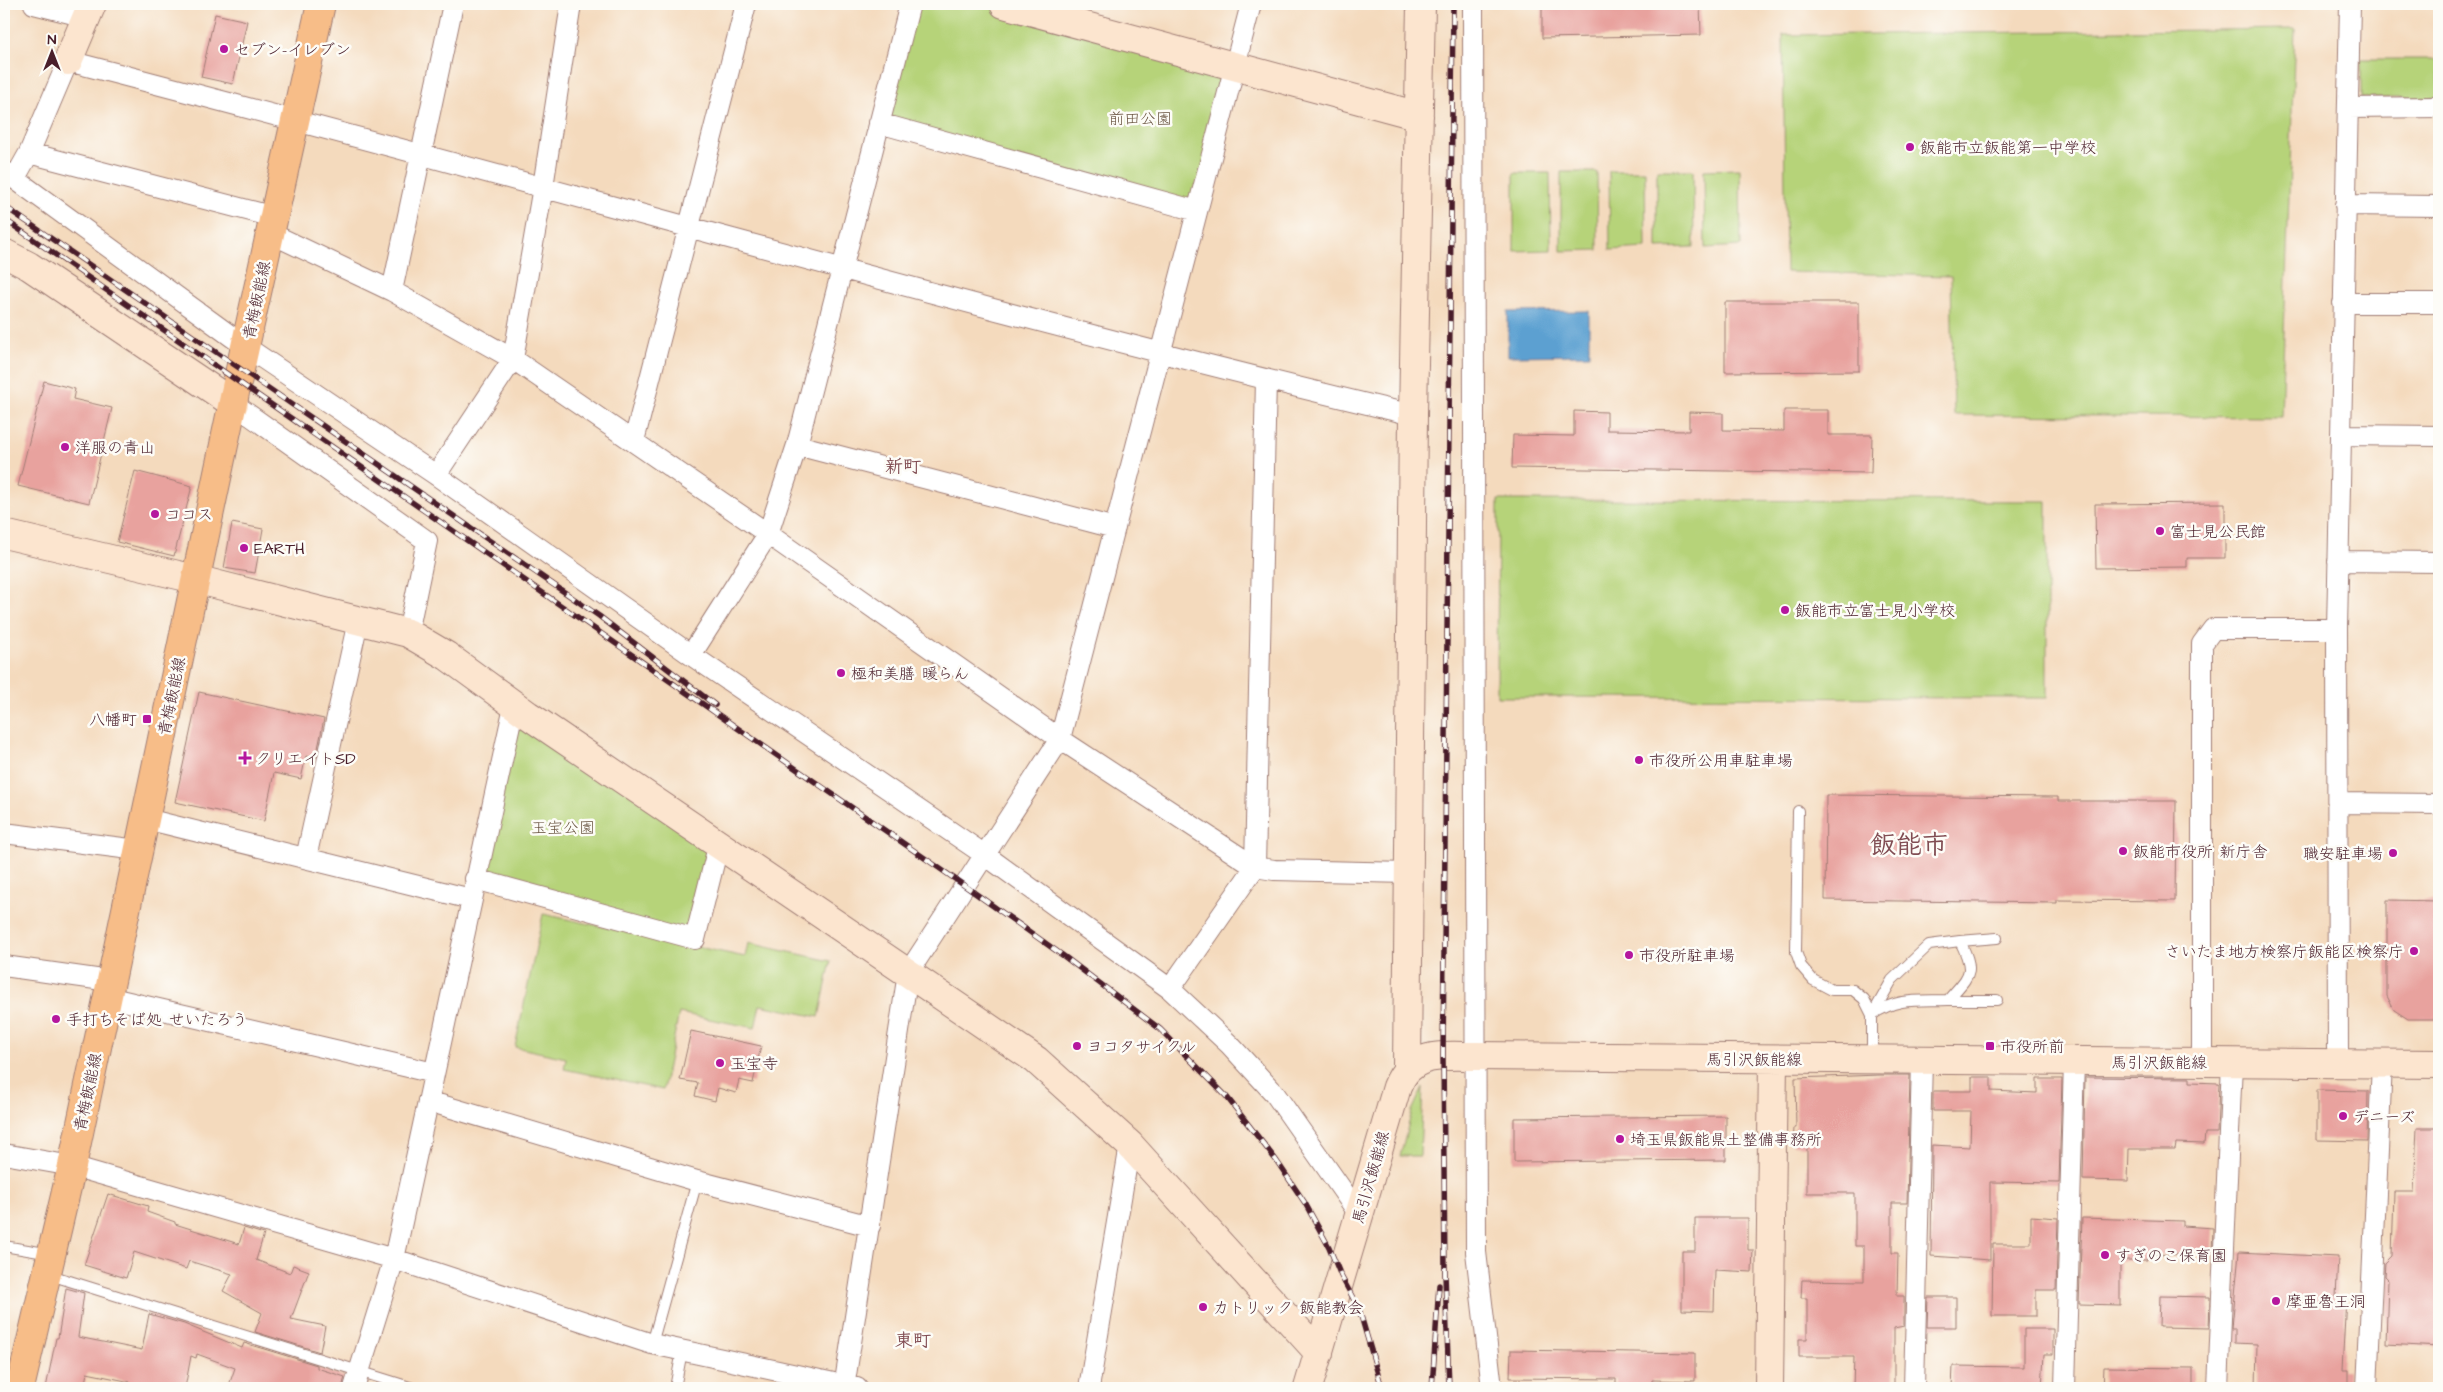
<svg xmlns="http://www.w3.org/2000/svg" width="2443" height="1392" font-family="'Architects Daughter','Klee One',sans-serif">
<style>
.green{fill:#b6d379;stroke:#807952}
.water{fill:#5ca0d1;stroke:#53607e}
.building{fill:#e8a29e}
.lines{fill:none;stroke-linecap:round;stroke-linejoin:round}
.lane-casing{stroke:#9f7c74;stroke-width:12}
.street-casing{stroke:#9f7c74;stroke-width:22}
.secondary-casing{stroke:#9f7c74;stroke-width:30}
.primary-casing{stroke:#9f7c74;stroke-width:30}
.lane{stroke:#fff;stroke-width:10}
.street{stroke:#fff;stroke-width:20}
.secondary{stroke:#fce5cf;stroke-width:28}
.primary{stroke:#f7bd88;stroke-width:28}
.rail-casing{stroke:#4a1f2b;stroke-width:5.5}
.rail{stroke:#fdfcf7;stroke-width:4;stroke-dasharray:11;stroke-linecap:butt}
.poi-dot{fill:#b5179e;stroke:#fdfcf7;stroke-width:2}
.labels{text-anchor:middle;stroke-width:5;stroke-linejoin:round;paint-order:stroke}
.poi-label{font-size:16px;fill:#4a1f2b;stroke:#fdfcf7;text-anchor:start}
.park-label{font-size:16px;fill:#6a5542;stroke:#fdfcf7}
.street-label{font-size:16px;fill:#4a1f2b;stroke:#fdfcf7}
.neighbourhood-label{font-size:18px;font-weight:bold;fill:#814d53;stroke:#fdfcf7}
.town-label{font-size:26px;font-weight:bold;fill:#814d53;stroke:#fdfcf7}
</style>
<rect width="100%" height="100%" fill="#fdfcf7"/>
<filter id="ink" filterUnits="userSpaceOnUse"><feTurbulence type="fractalNoise" baseFrequency=".02" numOctaves="2"/><feDisplacementMap in="SourceGraphic" scale="10" xChannelSelector="R" yChannelSelector="G"/><feConvolveMatrix kernelMatrix="1 2 1 2 8 2 1 2 1" color-interpolation-filters="sRGB"/></filter>
<filter id="wash" filterUnits="userSpaceOnUse"><feTurbulence type="fractalNoise" baseFrequency=".0096" numOctaves="4" result="noise"/><feDisplacementMap in="SourceGraphic" scale="20" xChannelSelector="R" yChannelSelector="G"/><feGaussianBlur stdDeviation="1.12" result="paint"/><feColorMatrix in="noise" values="0 0 0 0 0 0 0 0 0 0 0 0 0 0 0 0 0 1.4 0 .05"/><feComposite in="paint" operator="in"/></filter>
<g filter="url(#wash)">
<rect width="100%" height="100%" fill="#f4dabd"/>
<path class="green" d="M910,4H1004L1235,66L1197,211L879,123Z
M2295,29L2281,417L1954,415L1951,276L1786,272L1783,35Z
M2361,59H2439V98H2361Z
M1740,169L1741,246L1705,248L1704,170Z
M1657,170H1693L1694,247L1657,248Z
M1609,171H1645L1646,248L1610,250Z
M1597,172L1598,250L1561,251V172Z
M1514,173H1550L1551,250L1514,251Z
M1498,500L2047,501V698L1497,697Z
M511,720L719,843L695,939L475,879Z
M543,914L745,957L748,943L831,961L819,1017L760,1005L755,1028L679,1013L663,1090L564,1069L566,1058L515,1047Z
M1423,1087L1420,1156H1400L1412,1111Z"/>
<path class="water" d="M1589,311V355L1508,356V312Z"/>
<g id="blocks">
<path class="building" d="M1542,4H1700L1701,35L1542,38Z
M215,14L247,21L233,84L201,77Z
M1725,302H1859V371L1725,372Z
M44,381L75,389L73,399L112,408L89,503L18,486Z
M1784,410H1828V435H1872L1871,473L1512,468L1513,435L1574,436V411L1607,412V430L1689,431V412L1723,413V430L1784,431Z
M135,471L192,486L174,556L117,542Z
M2225,503V558H2187V567L2096,568L2095,504Z
M232,523L263,529L255,573L224,568Z
M199,692L324,719L316,758L306,756L301,779L274,773L264,821L175,802Z
M1826,795L2058,797V801H2176L2175,901L2057,900V903L1825,900Z
M2387,900L2439,901V1019H2408L2394,1010L2387,996Z
M691,1031L761,1046L753,1083L739,1080L736,1093L718,1088L715,1101L695,1096L698,1083L680,1080Z
M1880,1075H1910L1907,1203H1892V1253H1898L1897,1296H1904V1326L1894,1328V1388H1853L1854,1357H1799V1339H1807V1298H1801L1802,1280L1864,1281V1246H1855V1193H1807V1146L1793,1145L1794,1128H1796L1795,1078Z
M1972,1077H1991V1091L2037,1093V1079H2062L2059,1183L1990,1182V1260L1931,1256L1932,1145L1970,1147L1971,1111H1933V1091H1972Z
M2085,1077L2190,1078V1082L2219,1083L2217,1133H2205L2204,1144L2176,1143L2175,1149H2129L2128,1181L2083,1180Z
M2317,1090L2368,1091L2367,1141L2317,1140Z
M1726,1116V1160L1514,1162V1118Z
M2417,1128H2439V1347L2386,1344L2388,1280L2384,1276L2385,1263L2392,1256L2394,1192H2414Z
M108,1194L148,1206L147,1212L175,1222V1224L239,1244L244,1228L264,1234L256,1260L290,1273L293,1265L309,1271L291,1319L325,1326L320,1352L255,1332L262,1313L223,1291L232,1274L189,1261L186,1269L134,1252L126,1278L84,1265Z
M2031,1216L2058,1218L2056,1290H2036V1316H1992L1993,1244H2031Z
M1695,1218H1748V1250H1753L1752,1272L1715,1270L1714,1311L1682,1310V1251H1695Z
M2082,1218L2183,1221V1226L2213,1228L2212,1251H2190V1255L2147,1254V1260H2120V1305L2079,1304Z
M2239,1252L2338,1257L2336,1297L2346,1298L2342,1370H2348V1388H2256L2257,1344L2235,1343V1328H2232Z
M66,1288L84,1293L78,1337L142,1350L149,1314L184,1324L242,1348L244,1343L317,1365V1368L345,1377L342,1388H228L235,1368L197,1354L196,1358L191,1356L185,1388H130L131,1382L87,1373L84,1388H46L56,1338H58Z
M2160,1296L2210,1297L2209,1328L2159,1327Z
M1928,1297H1956V1327H1927Z
M2024,1329H2053V1354H2044L2042,1388H2025V1386L1952,1388L1953,1366L2024,1367Z
M1511,1350L1695,1353V1381L1652,1380V1388H1616V1379L1510,1378Z
M2104,1367L2193,1368V1388H2103Z"/>
</g>
</g>
<g filter="url(#ink)">
<use href="#blocks" fill-opacity="0" stroke="#9f7c74" stroke-width="1"/>
<g class="lines">
<defs>
<path id="lane" d="M1798,811L1796,952L1801,966L1813,980L1832,990H1853L1864,999L1872,1015V1059
M1960,941C1976,974 1970,974 1948,1000C1918,1001 1897,997 1872,1015L1892,980L1929,945Z
M1960,941L1997,938
M1948,1000H1997
M4,1246L51,1254
M47,1274L413,1388
M652,1344L697,1181
M675,1388L682,1351"/>
<path id="street" d="M34,4L86,17
M1473,4L1476,1252L1492,1388
M2348,108L2439,107
M879,123L1197,211
M29,153L274,217
M4,171L246,347L436,475L691,655L985,855L1170,989L1230,1045L1275,1094L1359,1214
M15,178L29,153L68,61C517,176 962,308 1413,415
M2345,205L2439,206
M270,233L392,291L513,359L768,534L1060,739L1255,867L1274,870L1409,873
M392,291L453,4
M2343,303H2439
M234,404L427,541L408,633
M2341,435L2439,436
M634,441L746,4
M797,445L1115,528
M436,475L513,359L543,187L571,4
M2338,561L2439,562
M691,655L768,534L797,445L910,4
M2338,803L2439,804
M146,819L471,899
M4,833L138,850
M306,858L358,621
M475,879L695,939L719,843
M4,966L110,981
M1170,989L1255,867L1266,380
M107,997L434,1073
M2202,1062V644L2213,629H2337
M2338,1063L2337,629L2350,4
M428,1101L697,1181L870,1226
M4,1154L72,1166L394,1259L652,1344L857,1388
M354,1388L394,1259L514,706
M844,1388L908,973L1060,739L1251,4
M1089,1388L1130,1145
M1914,1388L1922,1060
M2065,1388L2074,1061
M2218,1388L2232,1063
M2367,1388L2382,1064"/>
<path id="secondary" d="M1004,4L1419,116
M68,61L92,4
M4,253L29,266L234,404
M4,534L195,579L408,633L447,656L528,715L1036,1060L1130,1145L1319,1353
M1407,1069L1413,415L1421,4
M1308,1388L1397,1087C1411,1051 1442,1056 1474,1056L2439,1064
M1769,1388L1773,1059"/>
<path id="primary" d="M20,1388L72,1166L237,383L321,4"/>
</defs>
<use href="#lane" class="lane-casing"/>
<use href="#street" class="street-casing"/>
<use href="#secondary" class="secondary-casing"/>
<use href="#primary" class="primary-casing"/>
<use href="#lane" class="lane"/>
<use href="#street" class="street"/>
<use href="#secondary" class="secondary"/>
<use href="#primary" class="primary"/>
<defs>
<path id="rail" d="M4,206L599,616L715,705
M4,219L965,886L1065,957L1160,1029L1226,1096L1276,1160L1305,1203L1329,1247L1341,1276L1359,1309L1382,1388
M1432,1388L1439,1285
M1449,1388L1445,1274L1443,1056L1453,4"/>
</defs>
<use href="#rail" class="rail-casing"/>
<use href="#rail" class="rail"/>
</g>
</g>
<g class="poi-dot">
<circle cx="224" cy="49" r="5"/>
<circle cx="1910" cy="147" r="5"/>
<circle cx="65" cy="447" r="5"/>
<circle cx="155" cy="514" r="5"/>
<circle cx="2160" cy="531" r="5"/>
<circle cx="244" cy="548" r="5"/>
<circle cx="1785" cy="610" r="5"/>
<circle cx="841" cy="673" r="5"/>
<rect x="142" y="714" width="10" height="10" rx="2.5"/>
<path d="M242.5 750.5h5v5h5v5h-5v5h-5v-5h-5v-5h5z"/>
<circle cx="1639" cy="760" r="5"/>
<circle cx="2123" cy="851" r="5"/>
<circle cx="2393" cy="853" r="5"/>
<circle cx="2414" cy="951" r="5"/>
<circle cx="1629" cy="955" r="5"/>
<circle cx="56" cy="1019" r="5"/>
<circle cx="1077" cy="1046" r="5"/>
<rect x="1985" y="1041" width="10" height="10" rx="2.5"/>
<circle cx="720" cy="1063" r="5"/>
<circle cx="2343" cy="1116" r="5"/>
<circle cx="1620" cy="1139" r="5"/>
<circle cx="2105" cy="1255" r="5"/>
<circle cx="2276" cy="1301" r="5"/>
<circle cx="1203" cy="1307" r="5"/>
</g>
<g class="labels">
<g class="poi-label">
<text x="234" y="55">セブン-イレブン</text>
<text x="1920" y="153">飯能市立飯能第一中学校</text>
<text x="75" y="453">洋服の青山</text>
<text x="165" y="520">ココス</text>
<text x="2170" y="537">富士見公民館</text>
<text x="254" y="554">EARTH</text>
<text x="1795" y="616">飯能市立富士見小学校</text>
<text x="851" y="679">極和美膳 暖らん</text>
<text x="137" y="725" text-anchor="end">八幡町</text>
<text x="255" y="764">クリエイトSD</text>
<text x="1649" y="766">市役所公用車駐車場</text>
<text x="2133" y="857">飯能市役所 新庁舎</text>
<text x="2383" y="859" text-anchor="end">職安駐車場</text>
<text x="2404" y="957" text-anchor="end">さいたま地方検察庁飯能区検察庁</text>
<text x="1639" y="961">市役所駐車場</text>
<text x="66" y="1025">手打ちそば処 せいたろう</text>
<text x="1087" y="1052">ヨコタサイクル</text>
<text x="2000" y="1052">市役所前</text>
<text x="730" y="1069">玉宝寺</text>
<text x="2353" y="1122">デニーズ</text>
<text x="1630" y="1145">埼玉県飯能県土整備事務所</text>
<text x="2115" y="1261">すぎのこ保育園</text>
<text x="2286" y="1307">摩亜魯王洞</text>
<text x="1213" y="1313">カトリック 飯能教会</text>
</g>
<g class="park-label">
<text x="1140" y="124">前田公園</text>
<text x="563" y="833">玉宝公園</text>
</g>
<g class="street-label">
<text transform="translate(256 300) rotate(-78)" y="6">青梅飯能線</text>
<text transform="translate(171 696) rotate(-78)" y="6">青梅飯能線</text>
<text x="1754" y="1065">馬引沢飯能線</text>
<text x="2159" y="1068">馬引沢飯能線</text>
<text transform="translate(87 1092) rotate(-78)" y="6">青梅飯能線</text>
<text transform="translate(1370 1177) rotate(-74)" y="6">馬引沢飯能線</text>
</g>
<g class="neighbourhood-label">
<text x="903" y="472">新町</text>
<text x="913" y="1346">東町</text>
</g>
<g class="town-label">
<text x="1909" y="853">飯能市</text>
</g>
</g>
<rect width="2443" height="1392" fill="none" stroke="#fdfcf7" stroke-width="20"/>
<g transform="translate(52 52)" stroke="#fdfcf7" stroke-width="4" paint-order="stroke">
<path d="M0-4L9 19L0 12L-9 19Z" fill="#4a1f2b"/>
<text y="-8" font-size="14" font-weight="bold" text-anchor="middle" fill="#4a1f2b">N</text>
</g>
</svg>
